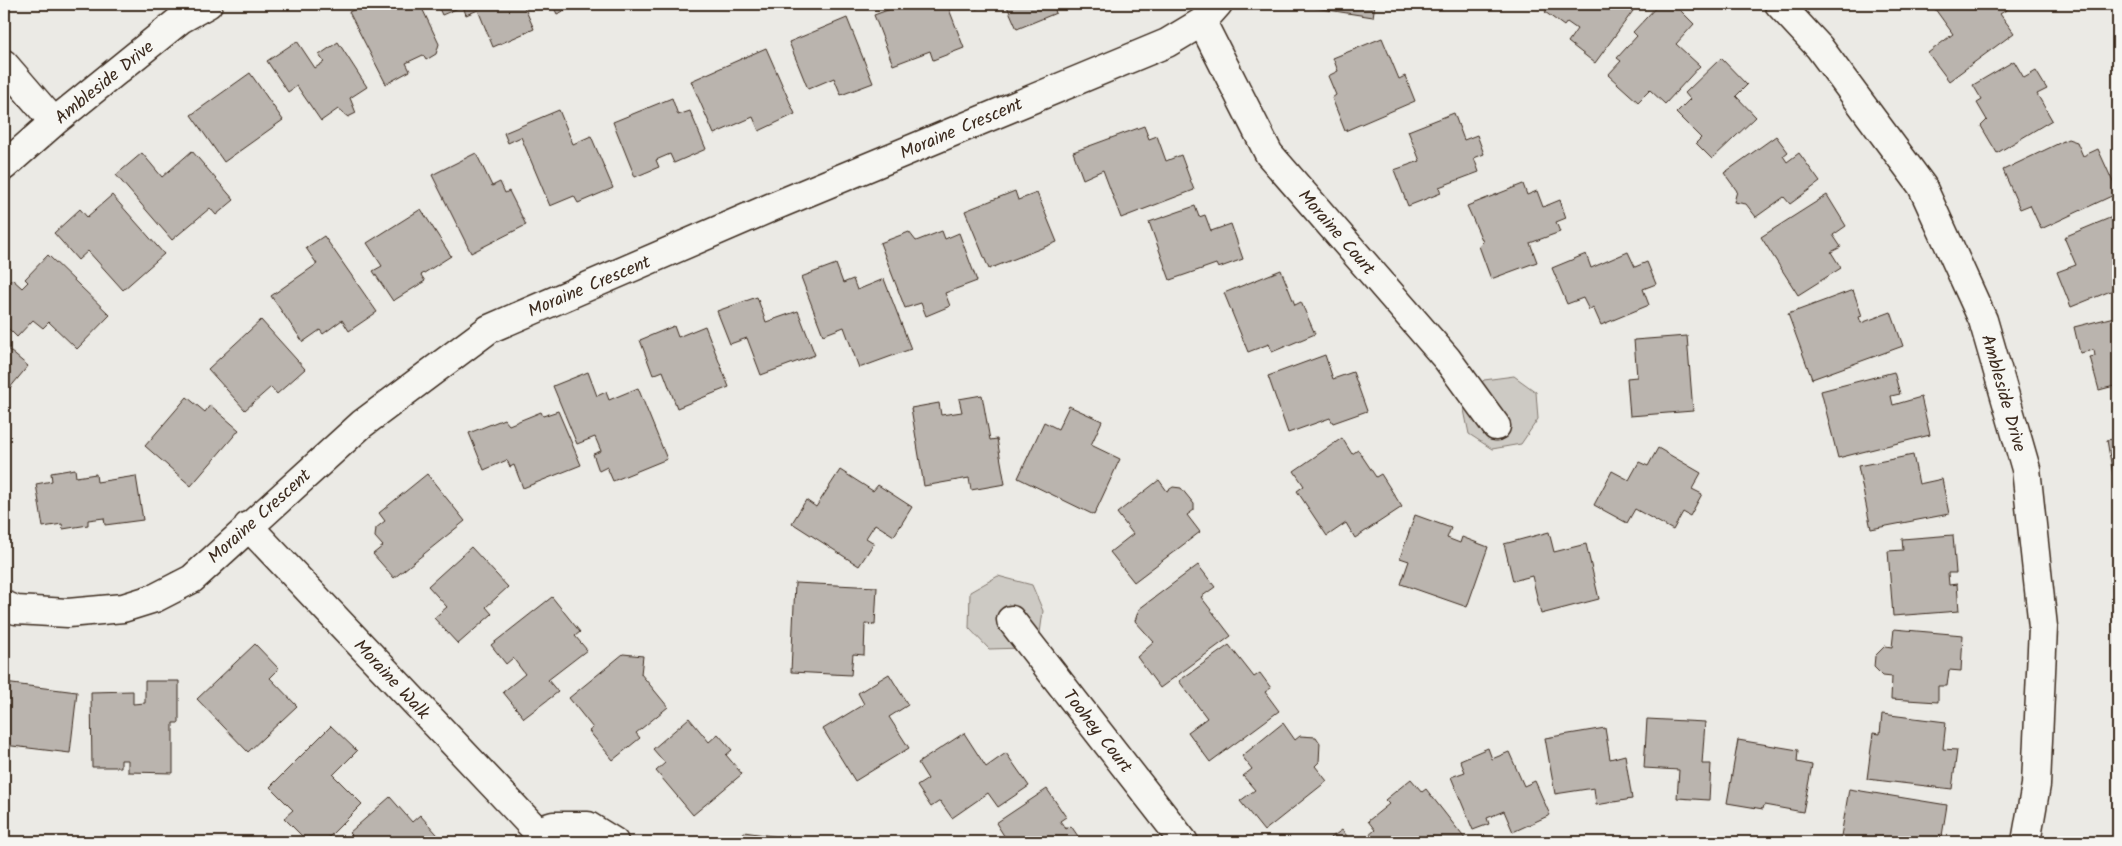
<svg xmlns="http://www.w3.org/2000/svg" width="2122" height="846" font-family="Kalam,sans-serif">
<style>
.green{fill:#cdcac4;stroke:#847a71}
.building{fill:#bab4ae;stroke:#3b2a1e}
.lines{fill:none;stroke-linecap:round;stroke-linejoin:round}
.minor-casing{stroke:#3b2a1e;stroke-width:31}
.minor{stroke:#f6f6f2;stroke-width:28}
.labels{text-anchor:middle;stroke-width:5;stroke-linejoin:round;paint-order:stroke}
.street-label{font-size:18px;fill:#3b2a1e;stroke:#f6f6f2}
</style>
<rect width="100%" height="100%" fill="#ebeae5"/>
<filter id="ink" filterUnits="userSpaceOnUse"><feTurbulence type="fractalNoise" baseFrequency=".02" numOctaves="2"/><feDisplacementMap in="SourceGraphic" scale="10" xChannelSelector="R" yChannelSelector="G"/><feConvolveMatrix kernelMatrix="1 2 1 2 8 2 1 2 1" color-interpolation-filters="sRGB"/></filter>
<g filter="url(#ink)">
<path class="green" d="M1514,376L1536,392L1538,419L1521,444L1492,449L1469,434L1463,405L1484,380Z
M998,576L1032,585L1043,611L1040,633L1023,648L989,649L969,628L970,592Z"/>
<path class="building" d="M365,4H372L375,11L381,7L380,4H420L439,44L436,54L426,60L423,55L406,63L410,71L386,84L349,12Z
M437,4H523L534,29L493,47L478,10L466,15L463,6L442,15Z
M552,4H579L557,14Z
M904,4H947L964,48L933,60L930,51L893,65L874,15Z
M974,4H989L976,9Z
M1006,4H1053L1056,13L1017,29Z
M1311,4H1375L1373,17L1315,8Z
M1551,4H1638L1595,63L1568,42L1577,29L1567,22L1564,26L1545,12Z
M1659,4H1674L1694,24L1676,44L1700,66L1665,104L1650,90L1638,102L1608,75L1621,61L1617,58L1637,36L1633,32Z
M1942,4H2010L2012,6L2000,14L2014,33L1949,81L1928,53L1953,34L1935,9Z
M847,18L873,83L841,95L834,78L808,89L789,42Z
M1382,38L1399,79L1405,76L1415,101L1345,131L1332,98L1336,95L1328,76L1338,71L1333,58Z
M297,41L315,68L324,62L319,55L338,42L367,87L350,98L356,113L348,117L338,109L321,121L297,86L288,92L267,61Z
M766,48L795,114L759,131L753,117L714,134L691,81Z
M1721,58L1747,85L1736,96L1756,117L1712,159L1696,143L1701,138L1676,113L1690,99L1685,93Z
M2014,61L2024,78L2036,71L2047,89L2037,94L2052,120L1997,153L1981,126L1987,120L1977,103L1982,100L1973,85Z
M250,73L283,120L224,162L191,115Z
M672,98L678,115L690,111L706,149L674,163L670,154L656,160L659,167L635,177L613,122Z
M559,110L573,144L591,136L613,188L578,203L574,196L550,206L521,137L508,143L504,133Z
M1454,113L1464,140L1477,135L1484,154L1474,158L1479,172L1439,187L1441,193L1408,206L1394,170L1420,161L1408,131Z
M1144,126L1149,139L1157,136L1166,161L1181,155L1194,190L1121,218L1103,170L1083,179L1073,152Z
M1776,136L1788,152L1783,156L1787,162L1799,153L1820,182L1790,204L1784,197L1756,217L1746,204L1734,202L1737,191L1724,173Z
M2068,139L2077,142L2083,156L2098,149L2118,193L2041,229L2030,205L2020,209L2003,170Z
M192,151L234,200L216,215L210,208L172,240L116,175L142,153L162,177Z
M476,153L492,186L500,182L505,193L509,191L526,225L471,253L432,175Z
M1523,184L1527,195L1537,191L1543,207L1560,200L1566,218L1556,222L1560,232L1530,243L1537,262L1491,279L1479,246L1483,242L1467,206Z
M1015,191L1018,200L1037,193L1057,242L989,269L965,211Z
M112,195L164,254L123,290L88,251L78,260L54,233L80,209L87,217Z
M1827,195L1846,226L1833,235L1841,247L1831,252L1841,268L1798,295L1761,237Z
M1195,206L1199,217L1205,215L1211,231L1231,224L1243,259L1218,268L1216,264L1170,280L1149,222Z
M421,209L451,256L421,275L425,281L393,301L373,271L382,266L367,243Z
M2117,215L2118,288L2071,307L2057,272L2076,265L2064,237Z
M942,231L945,239L959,233L977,281L945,293L950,306L926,316L921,303L905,308L880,243L909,232L916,241Z
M324,236L377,312L349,331L342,320L323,334L320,330L303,342L271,296L317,264L306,248Z
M1628,252L1635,267L1647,262L1656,284L1643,289L1649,305L1601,325L1593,307L1589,310L1583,298L1567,304L1552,268L1586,254L1591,268Z
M48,255L110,315L77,349L49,322L43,328L33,320L17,337L4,324V287L12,279L22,288L28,282L25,279Z
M836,264L843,283L853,279L857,290L884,279L911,349L859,368L844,327L823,335L801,277Z
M1281,270L1295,305L1301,302L1315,334L1272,352L1269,344L1248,352L1224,293Z
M1853,290L1862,316L1859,317L1861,323L1891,312L1903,346L1812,379L1788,314Z
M757,297L766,322L798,311L815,355L761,375L747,338L730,344L717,311Z
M2118,316V385L2099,390L2090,357L2095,356L2094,350L2080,353L2074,327Z
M261,320L305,369L277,394L271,387L245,410L208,369Z
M674,326L678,337L705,326L729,387L677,408L663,371L653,375L640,340Z
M1687,336L1693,411L1630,416L1627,378L1637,377L1634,340Z
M4,346L28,366L4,395Z
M1325,355L1333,379L1353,372L1367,411L1333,423L1330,418L1288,433L1268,376Z
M588,372L597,396L606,392L609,400L638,388L667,459L613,481L607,467L599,471L593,454L601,451L595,437L577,444L553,386Z
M1894,372L1900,394L1891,396L1893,405L1921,397L1930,435L1838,458L1821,391Z
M982,395L990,440L997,439L1005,484L971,490L969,478L924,486L911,408L939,403L941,415L962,412L959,399Z
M187,397L205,412L210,405L239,430L191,486L145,446Z
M1069,406L1102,421L1091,445L1120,459L1094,515L1018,478L1044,422L1058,429Z
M558,411L581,465L523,488L514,465L510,467L507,460L484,470L469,433L504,419L509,425L541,412L543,416Z
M1342,438L1352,454L1358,450L1376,477L1381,474L1402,507L1355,538L1346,523L1327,536L1297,491L1304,486L1294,471Z
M2118,438V474L2113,475L2107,440Z
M1658,448L1701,473L1692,489L1702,494L1690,516L1683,512L1673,530L1635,509L1627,523L1594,505L1612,471L1629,480L1639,462L1648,466Z
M1913,455L1919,484L1942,479L1949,514L1871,529L1858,466Z
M75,469L76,477L96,474L97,482L136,476L143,520L105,525L104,518L88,520V525L63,529L62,524L43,527L36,484L52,481L51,473Z
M840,470L873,491L878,485L912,507L894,536L875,524L866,538L874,543L859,566L792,523L806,500L816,507Z
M427,474L465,521L394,578L373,554L383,546L375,537L376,528L385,521L379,513Z
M1159,480L1167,491L1173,487L1181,488L1194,504V510L1187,515L1200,532L1134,582L1110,552L1133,534L1117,513Z
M2113,501H2118V545V535L2115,534Z
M1415,515L1451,528L1447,538L1460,543L1462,537L1488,547L1467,607L1401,584L1409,561L1400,558Z
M1549,532L1554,552L1586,544L1599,599L1541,614L1532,576L1513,581L1504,544Z
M1953,535L1956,573H1948L1949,585L1957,584L1959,611L1893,616L1888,551L1903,550L1902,539Z
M471,547L508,587L486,607L492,614L458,644L434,618L447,607L428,586Z
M1198,565L1215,587L1201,597L1231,636L1160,688L1137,657L1154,642L1135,621L1139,609Z
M795,583L877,587L875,625L865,624L864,655L853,654L851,675L791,672Z
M552,597L580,632L575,636L587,650L548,680L558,692L524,718L503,692L525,674L513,658L506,664L491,645Z
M1894,629L1963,635L1961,671L1949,670L1947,686H1938V702L1891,699L1892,677L1883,676L1874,667L1875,656L1885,646L1892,647Z
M255,644L279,669L270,678L297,706L248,752L197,699Z
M1229,645L1254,677L1260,673L1271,688L1265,692L1279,711L1210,762L1188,732L1207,718L1179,681Z
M623,654L643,656L641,674L668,707L636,733L640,738L613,760L589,731L593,728L569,698Z
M889,674L908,705L889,717L909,748L855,781L823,729L864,704L858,693Z
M145,681H179V723H173V773L128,772V760H121V767H92L91,692L133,691V704L145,703Z
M4,683L77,692L70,753L4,745Z
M1882,714L1946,722L1943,749L1957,750L1952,789L1867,779L1873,733L1880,734Z
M689,718L709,742L718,734L732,750L726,755L742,774L693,815L656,771L665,763L653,749Z
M1647,719L1705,722L1702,764H1711L1709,800L1677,798L1679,770L1644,768Z
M1283,723L1295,740L1300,736L1316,737L1320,743L1319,762L1315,766L1327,781L1264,831L1240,801L1255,790L1243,776L1252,769L1242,756Z
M331,726L357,751L333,775L362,804L324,842H308L284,818L293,810L270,787Z
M1605,728L1610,759L1625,755L1632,799L1596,805L1594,788L1555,794L1545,738Z
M964,733L986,767L1006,753L1029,786L998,807L988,793L952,818L940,801L931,807L917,786L928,779L918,763Z
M1738,740L1798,750L1797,762L1812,765L1803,812L1764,805L1763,809L1727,803Z
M1488,748L1492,759L1509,752L1524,786L1535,781L1550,815L1513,832L1504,811L1487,818L1489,824L1473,830L1451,777L1465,772L1460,760Z
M1411,779L1422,792L1426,789L1466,840L1463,842H1361L1375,830L1368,821L1389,804L1385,800Z
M1047,789L1066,817L1060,821L1066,829L1071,826L1082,842H1008L996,823Z
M1849,789L1947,805L1941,842H1840Z
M390,797L412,822L420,815L444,842H358L349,833Z
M1342,830L1352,842H1325Z
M744,832L807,841V842H743Z"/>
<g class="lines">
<defs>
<path id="minor" d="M1779,4L1819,47L1922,186L1983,320L2026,469L2043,627L2036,785L2026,842
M1202,22L1269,154L1447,359L1496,426
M4,64L54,122
M4,166L54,122L181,19L208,4
M248,526L537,831
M4,605L16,610L68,613L123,608L155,598L192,579L362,424L489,329L772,207L1167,43L1202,22L1218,4
M1011,620L1184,842
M537,831L553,826H588L614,842"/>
</defs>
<use href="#minor" class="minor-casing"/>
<use href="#minor" class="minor"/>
</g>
</g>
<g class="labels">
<g class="street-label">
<text transform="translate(104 82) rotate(-39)" y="6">Ambleside Drive</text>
<text transform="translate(961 128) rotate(-23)" y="6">Moraine Crescent</text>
<text transform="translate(1337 232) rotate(49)" y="6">Moraine Court</text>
<text transform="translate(589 286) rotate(-23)" y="6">Moraine Crescent</text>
<text transform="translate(2004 393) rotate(74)" y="6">Ambleside Drive</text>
<text transform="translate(259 516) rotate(-42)" y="6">Moraine Crescent</text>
<text transform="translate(392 679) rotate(47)" y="6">Moraine Walk</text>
<text transform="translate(1098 731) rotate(52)" y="6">Toohey Court</text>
</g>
</g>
<rect width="2122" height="846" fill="none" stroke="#f6f6f2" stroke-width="20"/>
<rect x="10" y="10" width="2102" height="826" fill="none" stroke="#3b2a1e" stroke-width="2" filter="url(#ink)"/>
</svg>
